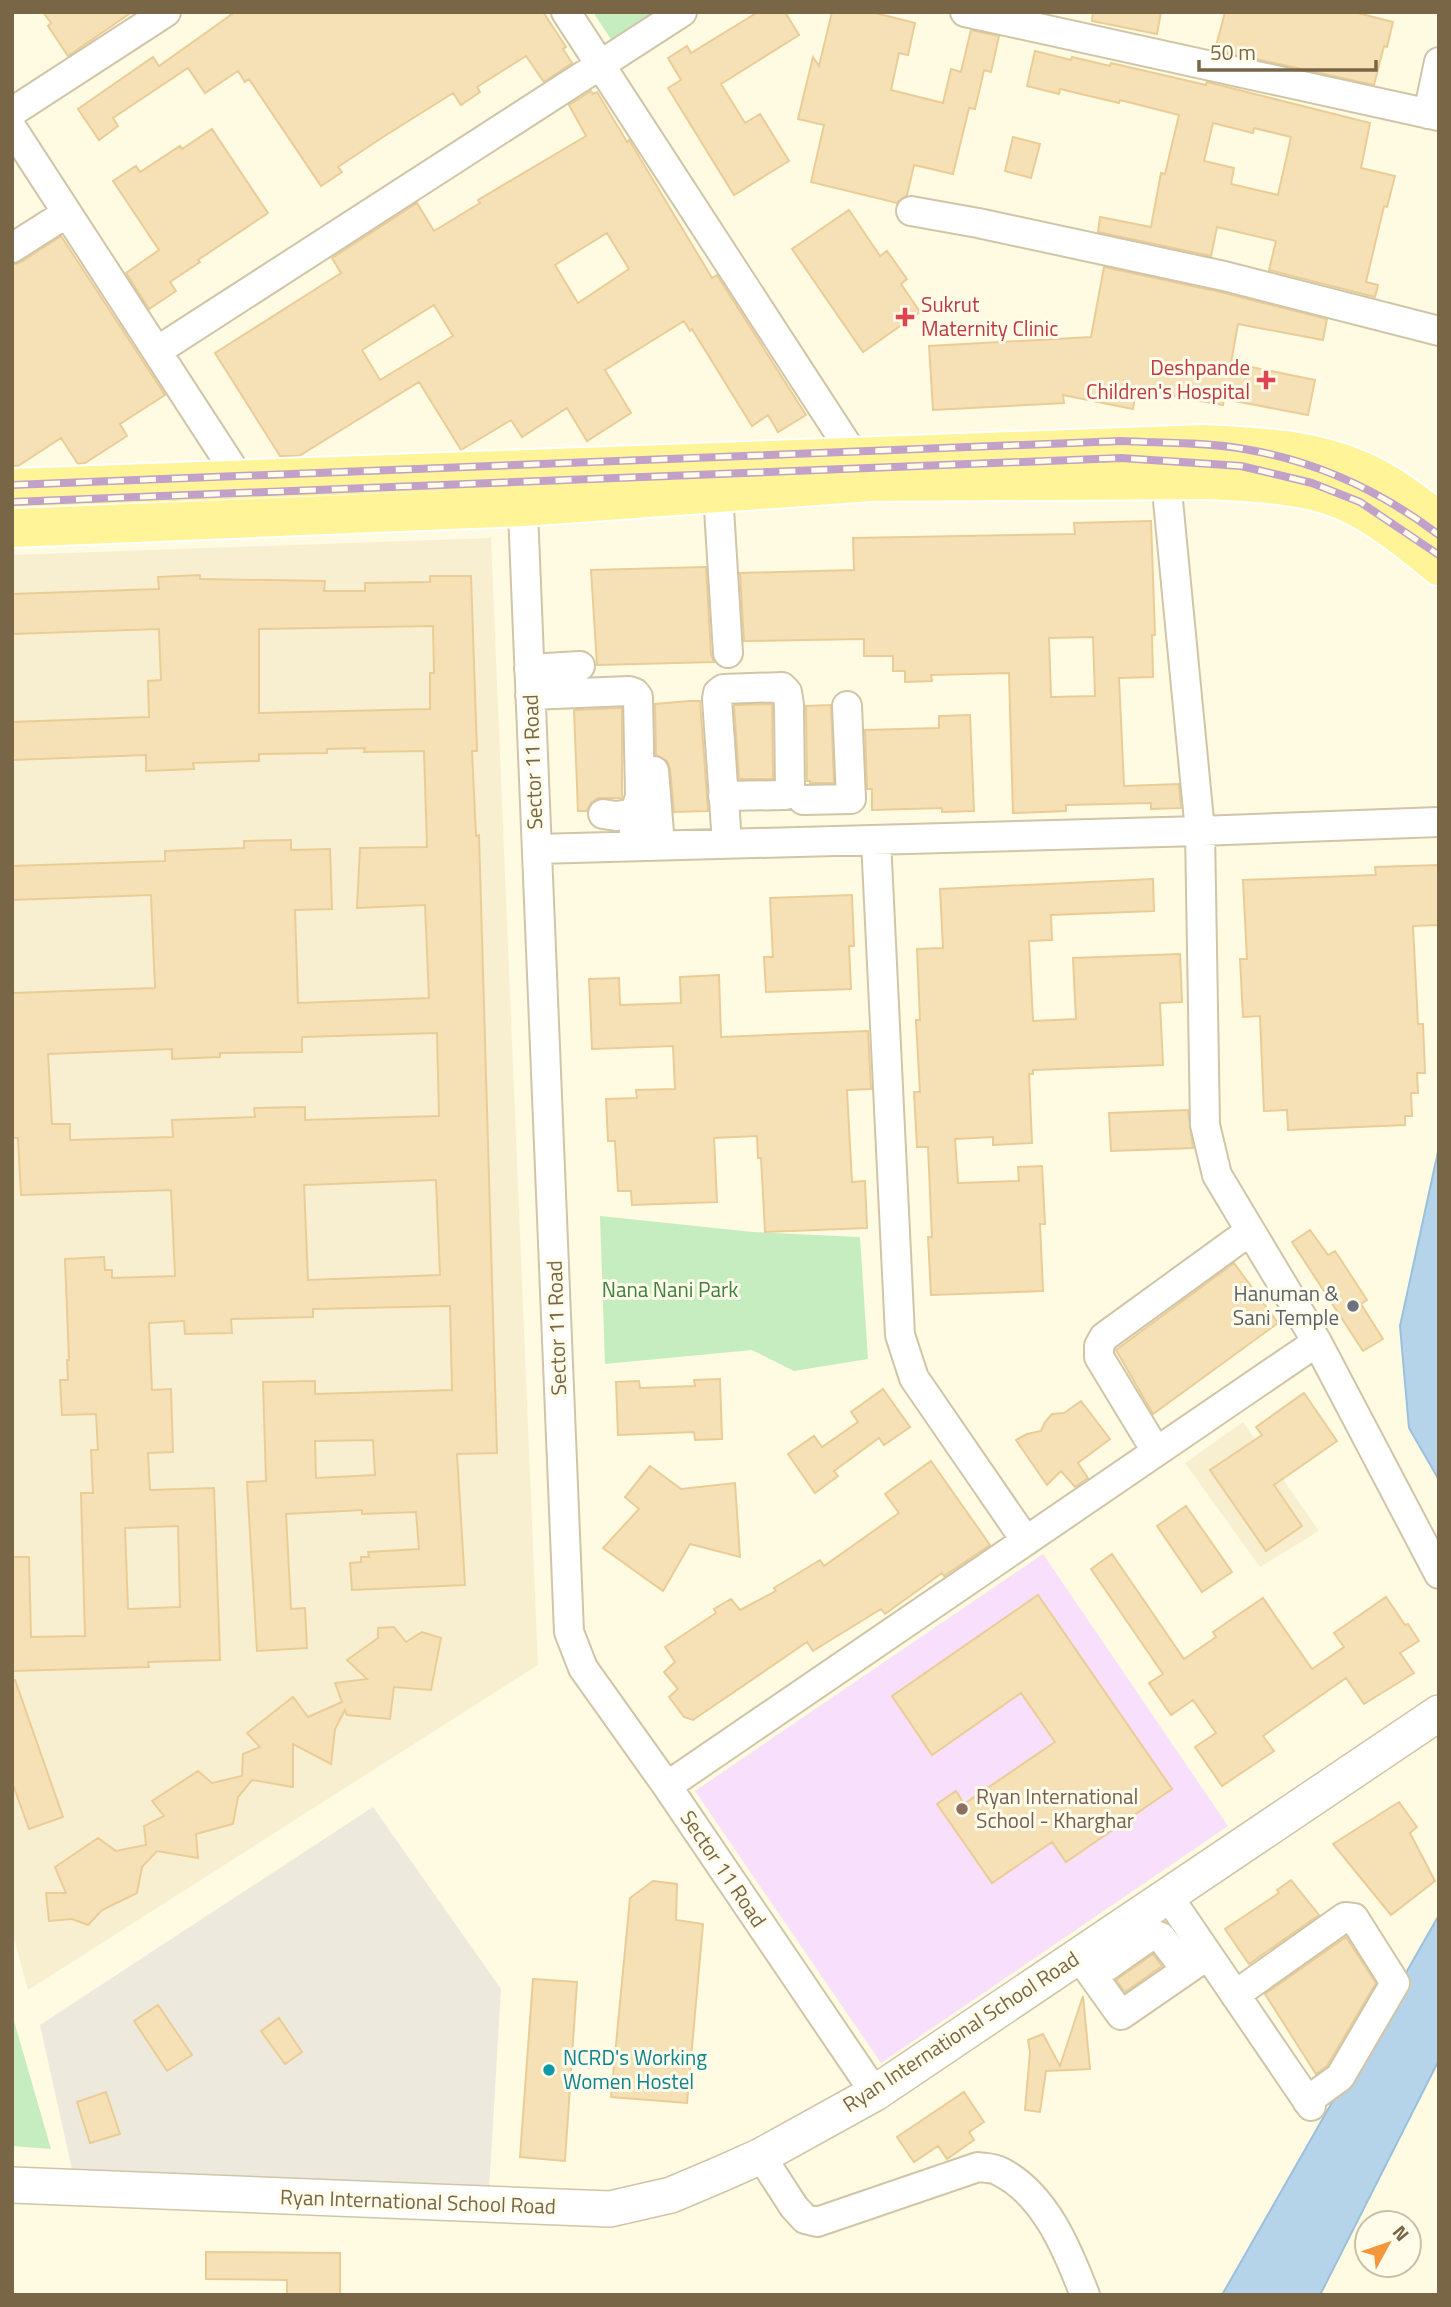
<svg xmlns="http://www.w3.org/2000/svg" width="1451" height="2307" font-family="'Titillium Web',sans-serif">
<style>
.residential{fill:#f7efd0}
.industrial{fill:#ede9dd}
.education{fill:#f8dffb}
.green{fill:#c5edbf}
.water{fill:#b5d4ea;stroke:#9ac0dc;stroke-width:2}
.building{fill:#f6e1b7;stroke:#eacd96;stroke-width:2;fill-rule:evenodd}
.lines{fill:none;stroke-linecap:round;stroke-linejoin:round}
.minor-casing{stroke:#d1c5a8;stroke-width:32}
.tertiary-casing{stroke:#d1c5a8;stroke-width:38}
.primary-casing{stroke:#fff;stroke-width:42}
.minor{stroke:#fff;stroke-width:28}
.tertiary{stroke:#fff;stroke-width:35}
.primary{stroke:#fff598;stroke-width:38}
.rail-casing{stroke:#c1a0c9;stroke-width:8}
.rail{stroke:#fffcea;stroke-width:5;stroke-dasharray:16;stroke-linecap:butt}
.health-dot{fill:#e0444e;stroke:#fffcea;stroke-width:2.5}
.worship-dot{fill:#6b7280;stroke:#fffcea;stroke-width:2.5}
.education-dot{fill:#8d6e63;stroke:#fffcea;stroke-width:2.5}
.culture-dot{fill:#0f9aa8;stroke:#fffcea;stroke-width:2.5}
.labels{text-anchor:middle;stroke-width:6;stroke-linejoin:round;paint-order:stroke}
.health-label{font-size:21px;fill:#be3a42;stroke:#fffcea;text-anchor:start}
.street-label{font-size:21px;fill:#796646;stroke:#fffcea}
.park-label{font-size:21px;fill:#3e803d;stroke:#fffcea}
.worship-label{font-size:21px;fill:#5b616d;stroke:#fffcea;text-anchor:end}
.education-label{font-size:21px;fill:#785e54;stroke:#fffcea;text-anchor:start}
.culture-label{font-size:21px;fill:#0d838f;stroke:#fffcea;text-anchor:start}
</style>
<rect width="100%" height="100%" fill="#fefbe2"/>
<path class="residential" d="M491,538L538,1665L28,1990L12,1932V555Z
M1243,1422L1319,1531L1260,1567L1185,1463Z"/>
<path class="industrial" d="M373,1807L501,1989L489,2190L72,2169L40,2025Z"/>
<path class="education" d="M1043,1554L1228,1826L881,2063L695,1791Z"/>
<path class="green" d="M593,12H656L612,41Z
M600,1216L753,1232L860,1237L868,1359L794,1371L752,1350L605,1364Z
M12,2014L51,2149L12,2146Z"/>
<path class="water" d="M1439,1147V1480L1409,1428L1400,1326Z
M1439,1915V2060L1320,2295H1222Z"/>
<path class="building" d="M43,12H132L68,56L48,26L51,23Z
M235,12H543L566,47L563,49L572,63L544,82L526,56L477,87L480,92L461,105L453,93L383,137L338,167L342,172L321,186L249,79L245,82L238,71L205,93L188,68L113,118L118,126L99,140L78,109L153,57L159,66Z
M758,12H785L799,35L721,84L745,123L760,114L789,161L734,195L668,88L681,80L668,58L687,46L691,53Z
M832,12H871L915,23L908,55L899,53L891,90L943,103L951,69L961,72L971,30L999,36L991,72L984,70L975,109L969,108L953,174L914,165L907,195L897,203L811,182L824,125L798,119L813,57L819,66Z
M1093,12H1161L1157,34L1092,21Z
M1225,12H1354L1393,22L1387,47L1384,46L1374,85L1215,50Z
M1035,51L1071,60L1072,57L1110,66L1111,63L1206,85L1207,82L1370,123L1361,168L1395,176L1387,207L1384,206L1366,282L1378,285L1375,297L1269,270L1276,241L1217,227L1211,256L1098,232L1100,217L1151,227L1161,173L1165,174L1179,115L1120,100L1119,103L1060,89L1059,94L1027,86ZM1213,123L1253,133L1254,128L1291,137L1278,195L1231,184L1234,168L1204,161Z
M591,91L593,94L597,92L627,142L629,140L712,278L717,275L806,415L778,432L768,415L752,426L692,329L690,331L684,321L605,370L631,413L587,441L567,408L522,437L511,420L461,450L419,382L299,456H280L215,353L341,273L332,258L417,203L434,231L480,203L478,200L586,136L569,105ZM607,233L629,269L578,303L555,265ZM434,305L453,336L380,380L362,350Z
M212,129L268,213L198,260L200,262L170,282L176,291L149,309L126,273L159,250L113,181L136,166L140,172L180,146L182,149Z
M1013,137L1040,144L1031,178L1005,171Z
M849,210L880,256L887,251L907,279L901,284L920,312L863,352L792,249Z
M61,236L165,395L120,424L127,436L85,463L78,464L61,438L18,466H12V265L21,262Z
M1104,267L1220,292L1327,319L1323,340L1238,324L1231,363L1315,380L1308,415L1224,399L1223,405L1136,389L1133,409L1063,395L1064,403L933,410L929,346L1091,337Z
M1151,521L1155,635H1152L1153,677L1119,678L1124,786L1179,784L1181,808L1151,809V803L1066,805V811L1013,813L1009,673L931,675L932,681L905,682V671H893V656H864V639L744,641L740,573L854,570L853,538L1075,534L1074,523ZM1093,637L1095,696L1051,697L1049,638Z
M706,567L711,654L714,662L597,665L591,570Z
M200,575V579L325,581L324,591H365V583L430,582V576H471L477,751H472L476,836L479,835L497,1453L457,1454L465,1585L352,1590L350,1563L361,1562V1557H369L368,1552L419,1549L416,1512L362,1514V1510L286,1514L291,1609L305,1608L307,1648L257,1651L247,1482L266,1481L263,1382L315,1381V1394L452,1390L450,1306L313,1309V1317L231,1319L232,1333L185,1334L184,1321L149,1323L152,1390L171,1389L173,1452L148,1453L150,1490L214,1488L220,1660L148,1662L149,1667L12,1671V1557H29L31,1637L85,1636L81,1493H93L91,1450H98L96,1414L62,1415L60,1380H68L67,1360H69L65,1259L104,1257L105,1270H112V1278L175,1276L171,1190L21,1195L18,1138H12V993L155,988L151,895L12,900V866L165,861V851L244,848V841L291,840V850L330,849L332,909L295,910L298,1003L429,998L425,905L357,908L360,848L427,847L424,751L364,752L365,748L327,749V753L259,754V761L193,763L194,769L146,771V755L12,760V722L149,717L148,681L161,680L159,629L12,634V594L159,589L158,577ZM433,626L434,673H430V709L259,713V629ZM437,1033L439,1116L305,1120V1107L254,1108L255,1117L172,1120L173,1137L70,1140V1124H52L48,1054L172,1049V1059L220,1057V1053L302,1052V1037ZM436,1180L440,1275L308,1280L304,1185ZM373,1440L375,1475L316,1478L315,1441ZM178,1526L180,1607L128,1609L125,1528Z
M689,701H700L708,811L674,812L670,769L667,761L656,755L655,704Z
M772,704L773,779H739L734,705Z
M831,705L834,783H810V781H807L806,706Z
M622,708V798H598L591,803L587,811H578L574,710Z
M970,715L974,811L942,812V808L872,810V789H867L865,730L939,728V716Z
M1439,865V925L1413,926L1418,1024H1423L1425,1073H1417L1418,1093H1411L1412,1116H1405V1125L1288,1130L1287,1110L1264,1111L1260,1016L1243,1017L1240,959H1247L1243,880L1376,875L1375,867Z
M1153,879L1154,911L1051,915L1052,940L1029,941L1033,1021L1076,1019L1073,958L1180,954L1182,1002L1160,1003L1163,1065L1033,1070V1074H1029L1032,1143L993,1145V1137L955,1139L958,1183L1019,1181L1018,1167L1042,1166L1045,1224H1040L1043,1291L931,1295L928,1237H932L928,1147H917L914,1092H920L916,1020H920L917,949L943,948L940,889Z
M852,895L854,946H849L851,989L766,992L764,957H773L770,898Z
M719,975L721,1037L868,1031L871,1089L847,1090L852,1182L865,1181L867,1228L765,1232L761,1158H758L757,1136L714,1138L717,1202L632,1205L631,1191H618L615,1141H608L606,1099L637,1098L636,1090L675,1089L673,1046L592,1049L589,979L619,978L620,1005L681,1003L680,977Z
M1188,1110L1193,1148L1111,1151L1109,1113Z
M1310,1230L1328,1255L1335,1251L1367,1300L1361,1304L1383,1339L1363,1351L1292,1242Z
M1234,1263L1278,1323L1153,1414L1116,1350Z
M720,1379L722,1439L695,1440L694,1432L618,1435L616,1382L639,1381L640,1388L695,1386L694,1380Z
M883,1389L910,1427L884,1445L879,1438L834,1471L838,1476L815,1493L788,1454L814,1436L822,1447L858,1422L851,1412Z
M1304,1393L1337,1441L1274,1485L1302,1526L1266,1551L1210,1470L1262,1435L1256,1427Z
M1081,1401L1110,1439L1078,1463L1088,1478L1075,1487L1061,1471L1047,1485L1016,1440L1027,1434L1041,1431L1045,1422L1052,1414L1064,1413Z
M931,1461L990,1545L944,1576L942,1573L885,1614L881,1609L813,1651L807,1642L693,1720L684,1717L669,1697L678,1689L664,1672L675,1662L665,1647L716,1613L714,1609L731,1599L740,1610L776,1591L774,1588L820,1560L824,1566L899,1513L885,1494Z
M650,1466L681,1489L735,1483L740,1557L690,1544L663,1591L603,1548L639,1509L625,1497Z
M1186,1506L1232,1572L1202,1592L1157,1526Z
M1112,1554L1184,1659L1216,1637L1213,1632L1263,1598L1312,1669L1344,1647L1334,1633L1386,1597L1405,1625L1408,1624L1419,1641L1400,1653L1414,1673L1364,1704L1346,1678L1263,1736L1274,1751L1222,1786L1195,1747L1216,1733L1193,1700L1171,1715L1149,1683L1163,1674L1091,1569Z
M1038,1595L1172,1789L1066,1862L1052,1842L992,1883L937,1804L956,1791L964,1804L1055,1742L1021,1693L932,1755L892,1696Z
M394,1627L406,1642L422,1632L441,1638L431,1690L394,1687L390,1719L347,1715L345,1710L335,1729L331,1764L293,1744V1787L252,1780L238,1797L233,1824L196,1834L198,1858L157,1851L142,1867L137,1893L102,1910L88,1925L72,1919L49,1921L46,1893H66L55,1867L98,1838L116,1851L146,1845L144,1826L164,1816L152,1801L198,1771L212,1783L242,1776L243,1754L260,1747L247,1733L293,1697L308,1717L342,1702L335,1683L367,1679L347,1660L378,1638V1628Z
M12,1680H15L63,1817L29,1829L12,1782Z
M1399,1802L1417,1827L1410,1833L1435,1881L1391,1915L1333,1844Z
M1291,1880L1319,1915L1249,1964L1225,1929L1279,1893L1277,1890Z
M653,1881L677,1884L676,1920L703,1924L687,2103L611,2097L630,1898Z
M1346,1937L1376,1983L1327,2066L1316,2074L1265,1994Z
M1153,1954L1162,1966L1125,1992L1116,1980Z
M533,1979L577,1982L565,2161L520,2157Z
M1083,1996L1090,2069L1046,2071L1040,2112L1025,2110L1030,2052L1028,2040L1043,2034L1060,2066Z
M158,2005L192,2055L167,2071L134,2021Z
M279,2018L302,2052L285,2064L261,2031Z
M106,2092L120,2134L90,2143L77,2102Z
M964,2092L984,2122L969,2132L974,2140L947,2159L938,2146L914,2162L897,2137Z
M206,2252L340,2253V2295H287V2280L206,2279Z"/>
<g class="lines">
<defs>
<path id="minor" d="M566,12L862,468
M965,12L1439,116
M12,112L166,12
M1428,114L1439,62
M12,128L239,478
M911,211L978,223L1224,276L1439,331
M12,248L67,213
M157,351L682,12
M1166,480L1200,831L1205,1125L1217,1175L1317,1342L1439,1574
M522,487L569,1632L583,1668L667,1786L875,2093
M718,493L728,653
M529,669L580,666
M530,695L629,691L635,693L638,697L640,796L633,820L635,845
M654,771L660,845
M723,796L786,795L790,792L789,705L787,692L782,687L723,689L718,693L717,699L727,843
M803,800L851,799L847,706
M603,814L616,816L635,813
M876,840L900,1335L914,1378L1026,1541
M537,849L1200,831L1439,822
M1156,1451L1099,1357V1346L1104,1337L1250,1231
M667,1786L1317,1342
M1168,1896L1311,2106
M1078,1955L1121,2015L1208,1955
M1093,1976L1153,1934L1161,1937L1186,1970
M1235,1995L1345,1917L1354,1918L1395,1983L1340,2077L1307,2101
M761,2156L794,2207L805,2219L817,2222L978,2167C985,2168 994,2168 999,2171C1045,2193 1068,2251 1085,2295"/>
<path id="tertiary" d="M12,2185L610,2209L671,2195L723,2173L761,2156L875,2093L1439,1713"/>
<path id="primary" d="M12,488L1204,444C1257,447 1313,448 1362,471C1390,483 1415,503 1439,521
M12,528L523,507L871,482L1203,480C1242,482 1283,483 1321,493C1365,505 1404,537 1439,566"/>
</defs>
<use href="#minor" class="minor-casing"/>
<use href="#tertiary" class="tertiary-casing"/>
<use href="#primary" class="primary-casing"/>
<use href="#minor" class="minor"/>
<use href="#tertiary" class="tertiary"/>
<use href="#primary" class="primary"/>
<defs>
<path id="rail" d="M12,485L1121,441C1159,443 1207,442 1244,449C1316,461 1381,491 1439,535
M12,502L1121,458L1241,466L1312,483L1360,502L1439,555"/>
</defs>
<use href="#rail" class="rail-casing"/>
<use href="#rail" class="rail"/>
</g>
<g class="health-dot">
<path d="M901.5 306.5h7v7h7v7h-7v7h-7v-7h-7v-7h7z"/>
<path d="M1262.5 369.5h7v7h7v7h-7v7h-7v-7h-7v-7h7z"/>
</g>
<circle class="worship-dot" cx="1353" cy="1306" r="7"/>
<circle class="education-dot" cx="962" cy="1809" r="7"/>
<circle class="culture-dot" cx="549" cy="2070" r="7"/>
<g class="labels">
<g class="health-label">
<text x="921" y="312">Sukrut<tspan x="921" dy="24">Maternity Clinic</tspan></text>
<text x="1250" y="375" text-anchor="end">Deshpande<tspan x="1250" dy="24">Children's Hospital</tspan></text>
</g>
<g class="street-label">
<text transform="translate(533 762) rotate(-92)" y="7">Sector 11 Road</text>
<text transform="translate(557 1328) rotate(-92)" y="7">Sector 11 Road</text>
<text transform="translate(723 1869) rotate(56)" y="7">Sector 11 Road</text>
<text transform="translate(961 2032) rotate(-33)" y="7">Ryan International School Road</text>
<text transform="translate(418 2202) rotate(2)" y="7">Ryan International School Road</text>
</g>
<g class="park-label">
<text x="670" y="1297">Nana Nani Park</text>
</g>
<g class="worship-label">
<text x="1339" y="1301">Hanuman &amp;<tspan x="1339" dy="24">Sani Temple</tspan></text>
</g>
<g class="education-label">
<text x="976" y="1804">Ryan International<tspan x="976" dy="24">School - Kharghar</tspan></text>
</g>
<g class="culture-label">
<text x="563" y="2065">NCRD's Working<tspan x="563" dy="24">Women Hostel</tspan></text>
</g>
</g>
<rect width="1451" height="2307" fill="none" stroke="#796646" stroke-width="28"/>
<g transform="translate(1388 2244) rotate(50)"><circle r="33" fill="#fffcea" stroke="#c9c0a8" stroke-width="2"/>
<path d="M0-5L12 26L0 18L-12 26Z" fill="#f4973c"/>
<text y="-10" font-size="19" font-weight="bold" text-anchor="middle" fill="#796646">N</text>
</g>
<path d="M1199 60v10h177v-10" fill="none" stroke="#796646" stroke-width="3.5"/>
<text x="1210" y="60" font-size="21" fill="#796646" stroke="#fffcea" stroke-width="5" paint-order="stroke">50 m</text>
</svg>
